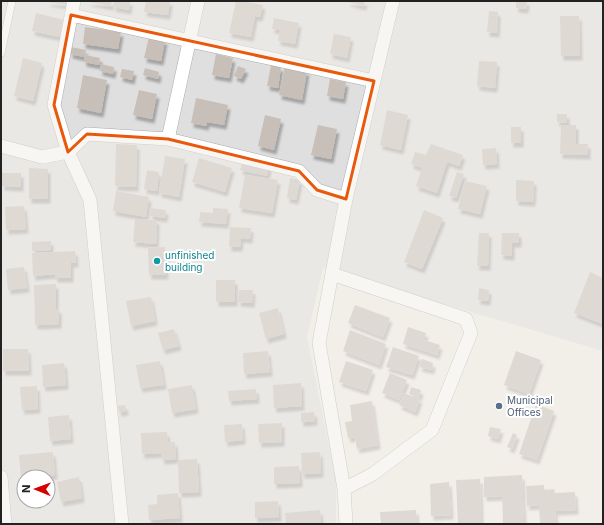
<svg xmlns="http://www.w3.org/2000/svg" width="604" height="525" font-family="Inter,sans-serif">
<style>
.residential{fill:#e0dfdf;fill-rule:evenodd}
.building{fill:#c7bfb8;filter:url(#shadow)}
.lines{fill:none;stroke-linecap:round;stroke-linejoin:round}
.service-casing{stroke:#a9a9a9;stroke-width:8}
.minor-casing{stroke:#a9a9a9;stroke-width:14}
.service{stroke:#fff;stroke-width:7}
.minor{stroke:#fff;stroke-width:13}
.marked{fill:none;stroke:#e8590c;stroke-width:3;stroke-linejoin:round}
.culture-dot{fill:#0f9aa8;stroke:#fff;stroke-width:1.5}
.service-dot{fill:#5c6f8a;stroke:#fff;stroke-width:1.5}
.labels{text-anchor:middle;stroke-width:4;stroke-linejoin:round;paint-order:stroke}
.culture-label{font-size:10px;fill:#0d838f;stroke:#fff;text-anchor:start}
.service-label{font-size:10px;fill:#4e5e75;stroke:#fff;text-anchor:start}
</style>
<defs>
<filter id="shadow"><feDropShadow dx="2.5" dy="4.5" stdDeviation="1" flood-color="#0004"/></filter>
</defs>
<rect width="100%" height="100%" fill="#f2efe9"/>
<path class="residential" d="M1,1H603V351L323,268L307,337L336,481V524H1ZM24,477H48V501H24Z"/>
<path class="building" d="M48,1H68L67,5L48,2Z
M89,1H112L111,6L89,2Z
M114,1H130L129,10L113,7Z
M146,1H170L168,15L144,12Z
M236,1H241L263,5L260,17L255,16L251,37L229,33Z
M348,1H365L364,6L348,2Z
M516,1H527L526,9L516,8Z
M489,11L498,12L497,33L487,32Z
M36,13L64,20L60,37L32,31Z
M560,16H579L580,56H561Z
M274,18L299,23L295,44L278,41L280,30L272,29Z
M85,27L121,32L118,49L83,44Z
M334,34L351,37L347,58L330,54Z
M149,37L165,40L161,61L144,58Z
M71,47L86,50L85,55L100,58L99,65L84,62V57L70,54Z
M216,54L233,58L229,78L212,75Z
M23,58L42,63L33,101L14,96Z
M479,61L497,62L495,88L477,86Z
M101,64L114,67L113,74L100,71Z
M271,65L281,67L278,88L267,86Z
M238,66L246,69L241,79L234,76Z
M285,66L307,71L302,100L279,95Z
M145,68L159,72L158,79L143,75Z
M122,69L134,71L132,80L120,77Z
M83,75L107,80L101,113L77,108Z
M330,79L346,82L343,99L327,96Z
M139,90L157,94L152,119L133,115Z
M196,98L228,105L224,125L207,122L206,126L191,123Z
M387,110L408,115L401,150L380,145Z
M557,114H567V123L557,122Z
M265,115L281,119L274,150L258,146Z
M318,125L337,129L331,159L311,155Z
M561,125H576V144H588V155L560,154Z
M511,127H521V143H511Z
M116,144L137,145L136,187L115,186Z
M431,144L463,155L459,166L447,162L437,193L416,186L422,168L411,164L415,152L426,155Z
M496,148L497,164L483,165L482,149Z
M165,156L185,159L179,197L159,193Z
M199,158L232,168L225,192L192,182Z
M243,160L269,166L267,176L240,170Z
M29,168L48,169V199H29Z
M147,170L159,172L157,191L144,189Z
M457,172L464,174L456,198L449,196Z
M2,173H21V187L2,186Z
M245,175L278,180L272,213L239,208Z
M290,178L300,180L296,200L287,198Z
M516,180L534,181L533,202L516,201Z
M465,181L487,186L480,214L458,209Z
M116,191L149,197L146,217L113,211Z
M24,206L26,229L6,230L5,207Z
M151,208L166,210L165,218L150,216Z
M213,208L228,209L226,224L199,222L200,212L213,213Z
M424,210L443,218L422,269L404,262Z
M135,219L157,220L156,244L133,242Z
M230,227L251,228L250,239L241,238L240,247H229Z
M479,233H489L488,266H477Z
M502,233H519V243H512V256L501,255Z
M51,241V250L32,251V242Z
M165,247L166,275H149L148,248Z
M75,251L76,263H71V278H55V274L33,276L32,253Z
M24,267L27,288L8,290L6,269Z
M590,272L603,278V324L574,313Z
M216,280H235V302H216Z
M56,284V309H59V324L35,325L34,285Z
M479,288L489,290L488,301L478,300Z
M239,290H253L252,303L238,302Z
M151,297L155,321L131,326L126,301Z
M355,305L390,318L383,337L348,323Z
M278,308L284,334L266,339L259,313Z
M408,327L426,333L424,340L440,345L437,355L403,344Z
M174,329L179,346L163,350L158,333Z
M350,330L386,344L379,365L343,351Z
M393,347L419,356L412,375L386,367Z
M3,349H28L29,371H3Z
M268,351L270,372L244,374L243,353Z
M516,351L541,360L529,394L504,385Z
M422,359L433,363L432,370L419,367Z
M160,361L164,385L140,388L136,365Z
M346,361L373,370L366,391L339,382Z
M64,363L66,385L43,387L42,365Z
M390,373L407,380L399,400L382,393Z
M301,383L302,406L274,408L273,385Z
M192,385L196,409L172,413L168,389Z
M37,386L38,409L22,410L20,387Z
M411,387L421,390L419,397L409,394Z
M256,389L257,399L229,401L228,391Z
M404,393L420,399L415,412L399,405Z
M372,401L378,445L357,449L355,437L348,438L345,422L352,421L350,405Z
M536,404L554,411L537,460L519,454Z
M125,405L126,411L119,412L118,406Z
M314,412L315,421L301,422V413Z
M69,415L71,439L50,441L48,417Z
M282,423V442L259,443L258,424Z
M242,424L243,440L225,442L224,425Z
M490,427L501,429L498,439L488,436Z
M167,432L168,442H175L176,459L162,460L161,453L142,454L141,433Z
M513,433L517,435L512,449L507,447Z
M53,452L55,475L21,477L19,455Z
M320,452L321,473L302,474L301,453Z
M197,459L199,492L179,493L178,460Z
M299,466L300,483L274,484V467Z
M522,475L524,524H503L502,496L484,497V477Z
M79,477L82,498L61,502L57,482Z
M480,479L481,524H458L456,480Z
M449,482L451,515L431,516L430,484Z
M544,485V490L554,489L555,493L575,492L576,510L555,511L556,524H540L539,505L527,506L526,486Z
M178,493L180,518L149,520L148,505L157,504V495Z
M278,501L279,517L255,518V502Z
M320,510L321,524H286L285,513Z
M416,510L417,524H381L380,512Z"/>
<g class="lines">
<defs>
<path id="service" d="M1,53L12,1"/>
<path id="minor" d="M74,1L54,105L68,152L90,200L122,524
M71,15L374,81
M168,139L198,1
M1,146L42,157L68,152L87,134L168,139L299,171L317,190L346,199
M332,274L466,319L471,333L432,430L373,474L344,489
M1,477L5,524
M346,524L344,489L319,343L346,199L393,1"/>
</defs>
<use href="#service" class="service-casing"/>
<use href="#minor" class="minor-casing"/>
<use href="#service" class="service"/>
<use href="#minor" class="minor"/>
</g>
<path d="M0 0H604V525H0ZM71,15L374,81L346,199L317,190L299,171L168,139L87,134L68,152L54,105Z" fill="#f2efe9" fill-opacity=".55" fill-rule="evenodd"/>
<path class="marked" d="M71,15L374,81L346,199L317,190L299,171L168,139L87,134L68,152L54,105Z"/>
<circle class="culture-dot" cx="157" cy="261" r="4"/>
<circle class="service-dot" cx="499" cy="406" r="4"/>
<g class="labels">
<g class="culture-label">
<text x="165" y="259">unfinished<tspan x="165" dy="12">building</tspan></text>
</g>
<g class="service-label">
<text x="507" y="404">Municipal<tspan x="507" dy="12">Offices</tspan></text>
</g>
</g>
<rect width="604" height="525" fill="none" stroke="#222222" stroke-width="4"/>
<g transform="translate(36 489) rotate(271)"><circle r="19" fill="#ffffff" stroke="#a7a7a7"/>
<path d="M0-3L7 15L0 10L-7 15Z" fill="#d40000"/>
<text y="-6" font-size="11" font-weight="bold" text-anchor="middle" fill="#222222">N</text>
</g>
</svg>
